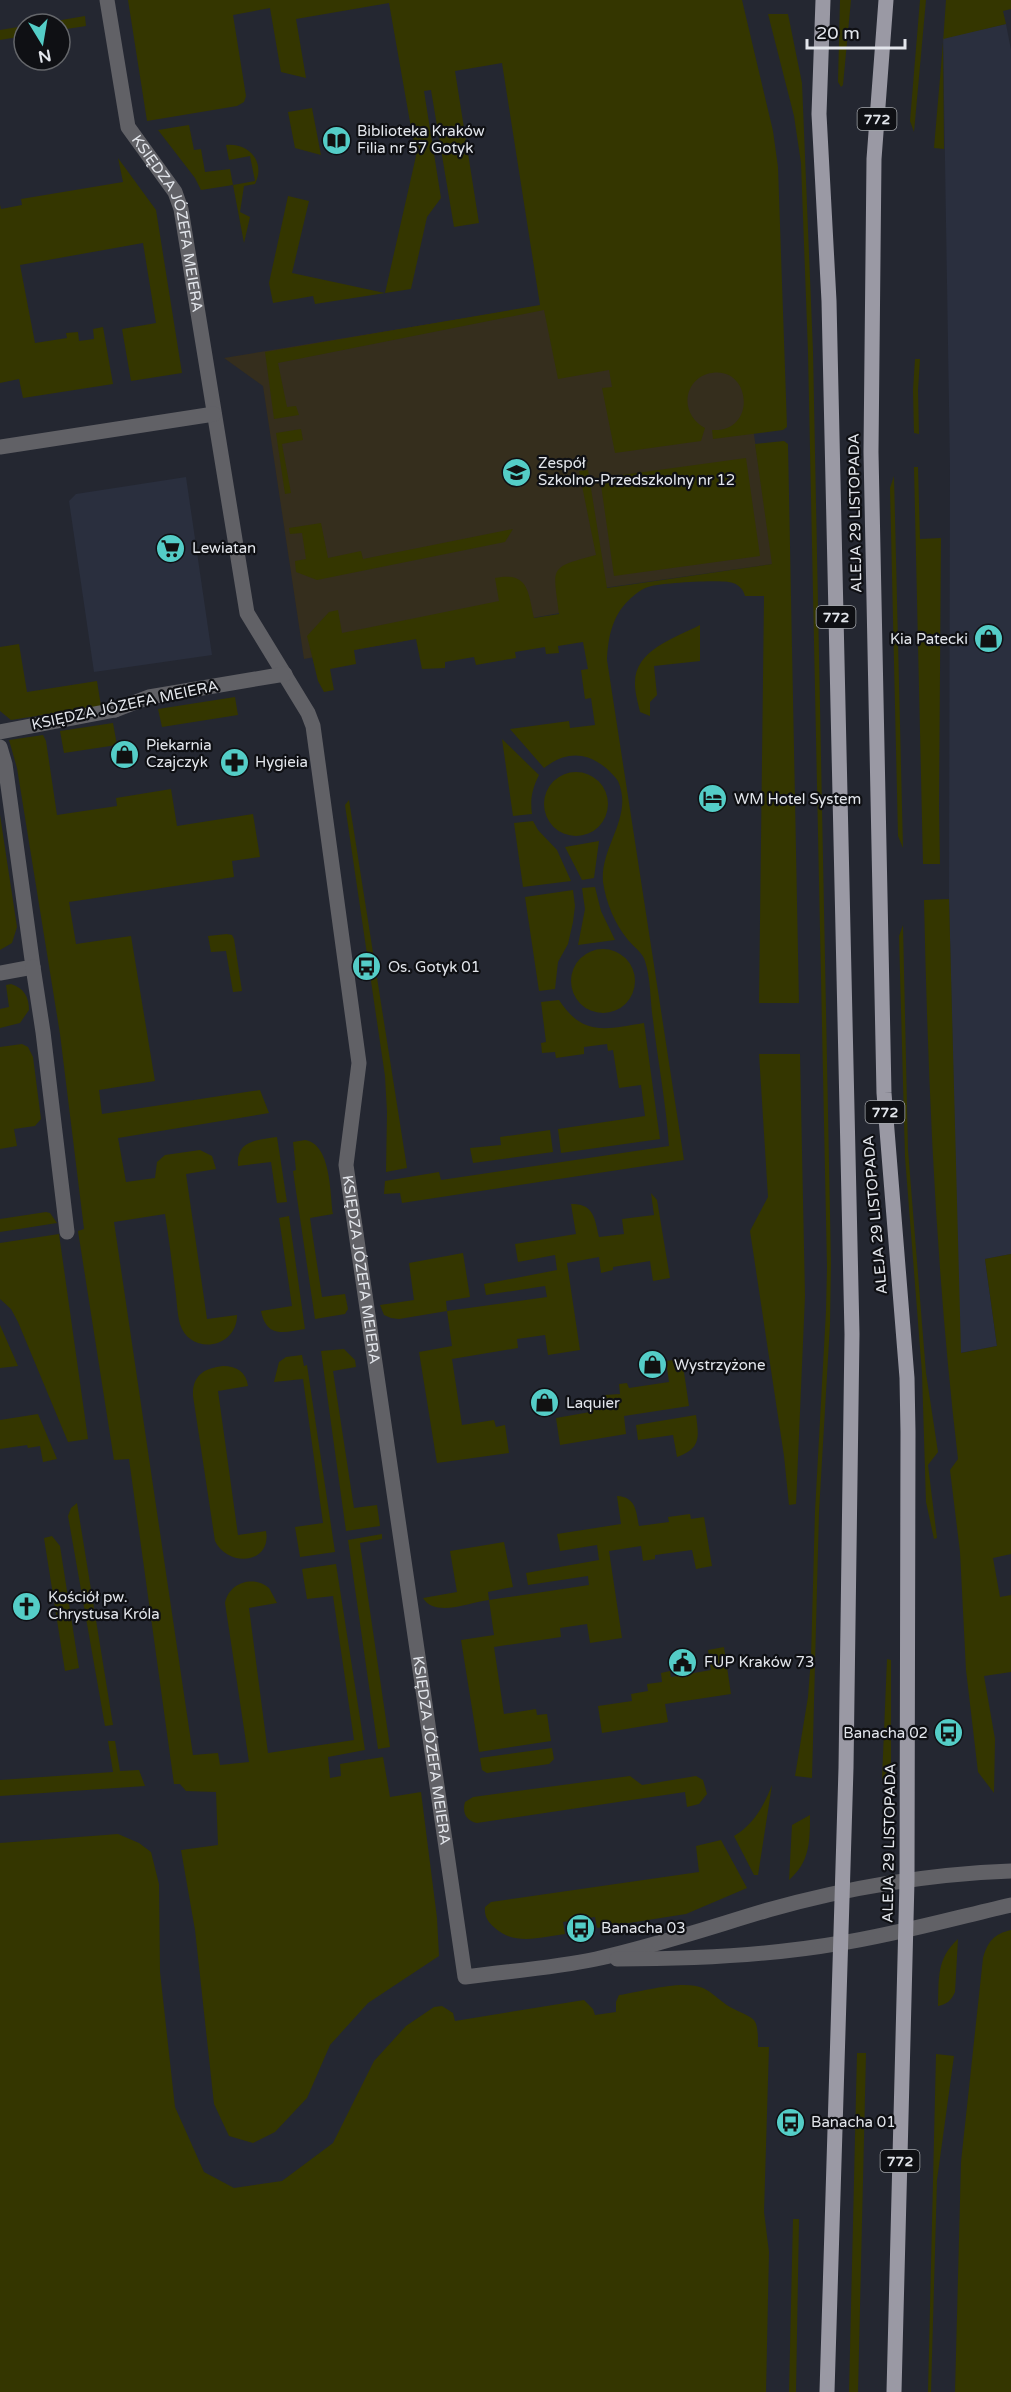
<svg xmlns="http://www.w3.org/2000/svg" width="1011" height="2392" font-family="'Varela Round',sans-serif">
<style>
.built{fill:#2a2f3e}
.education{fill:#352e1d}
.green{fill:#343600}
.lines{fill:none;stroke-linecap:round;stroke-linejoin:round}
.pedestrian{stroke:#616166;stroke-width:15}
.minor{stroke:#616166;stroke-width:15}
.primary{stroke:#9a99a4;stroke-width:15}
.labels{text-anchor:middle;stroke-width:4.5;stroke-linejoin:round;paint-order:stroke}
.shield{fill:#0f1014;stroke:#a3a6ab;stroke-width:1.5}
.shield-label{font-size:14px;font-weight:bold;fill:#e3e6ec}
.poi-label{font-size:15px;fill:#e3e6ec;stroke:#0f1014;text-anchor:start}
.street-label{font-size:15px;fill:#e3e6ec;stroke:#0f1014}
</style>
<rect width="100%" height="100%" fill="#242731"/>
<path class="built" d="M1006,24L1011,50V1254L985,1259L997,1346L960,1353L949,899L950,467L943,38Z
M186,477L212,655L94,672L69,501L76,494Z"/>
<path class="education" d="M544,305L559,378L741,346L773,564L596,589L599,606L304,659L263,386L224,358Z"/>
<path class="green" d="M128,0H742L773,131L778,167L787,427L783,430L713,439L712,430C759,433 751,361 707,374C700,376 693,382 690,389C683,404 691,421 705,428L701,441L615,453L602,388L612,387L609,370L558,379L544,310L278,363L287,407L296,406L299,415L274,419L265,352L540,305L502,63L455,71L479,223L454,227L431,90L424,91L441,198L427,217L411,289L315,304L313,296L273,303L269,283L288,196L309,201L292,273L385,293L416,156L389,3L296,19L306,78L281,72L270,8L233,15L246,96L244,102L237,106L147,121Z
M840,0H851L843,85L841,87L838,82Z
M920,0H926L914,132L910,121Z
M946,0H1011V9L1003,11L1006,24L943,39L944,149L934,148C938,99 943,49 946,0Z
M768,14H788L802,83L813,351L831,1264L830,1324L819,1512L812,1778L795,1776L808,1697L811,1658L815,1511L826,1311L827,1267L808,352L801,163L794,116Z
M85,16L86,26L60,30V24H38Z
M24,26V36L0,40V30Z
M312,108L321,155L295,148L288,112Z
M189,125L194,150L201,149L205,172L230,169L233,185L255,181L250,156L229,160L226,145C249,143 266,162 255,184L244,186L240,212L250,217L244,243L233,185L201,190L195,178L158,130Z
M118,158L156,210L182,373L131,381L122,329L156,323L143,243L20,265L35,343L67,338L66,333L78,332L79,341L94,339L93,329L103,327L113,384L23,398L19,379L0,383V205L1,209L22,205L21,199L123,182Z
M915,359H920L918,390L919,434L914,433L913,390Z
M301,429L303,440L282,444L291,493L285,494L276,433Z
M784,441L788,444L799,1003H759L764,596H745C743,589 739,585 733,583C721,579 661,583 648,587C641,589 634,595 629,600C612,616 608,638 607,660L684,1160L402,1203L400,1193L384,1194L385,1181L439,1172L441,1180L669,1146C666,1104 658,1062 653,1020C650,1001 651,979 645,961C643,953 633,946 628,940C615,924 606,903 603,882C600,846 634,817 618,781C615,776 610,772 606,768C585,751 565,752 544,768L510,729L569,721L570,728L595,725L591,698L585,699L581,670L588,669L583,642L558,646L559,653L546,654L545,647L515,652L516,658L476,665L474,657L445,662V668L422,669L416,639L354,650L356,664L330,669L334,690L324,692L318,681L307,636L329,612L338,610L342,633L499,601L495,578C529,571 528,592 534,618L559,614C553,566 548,568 596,555L579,471L588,470L607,588L772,564L755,444Z
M746,458L760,556L614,576L600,478Z
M914,467H918L920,539L941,538L939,807L940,864H923Z
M894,476L903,848L898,836L890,488Z
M321,523L328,558L361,551L363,559L513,529L505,542L317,580L296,572L295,561L306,559L302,533L290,534L289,528Z
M700,625V661L654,666L657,695L650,702V716L640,712C638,703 635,693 635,684C634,650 675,638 700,625Z
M19,644L27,692L97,681L101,706L11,720L0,711V647Z
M235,697L238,715L162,727L158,709Z
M113,723L117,745L64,753L60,731Z
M43,735L46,741L57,815L117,806L116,798L171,789L177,826L253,814L260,857L232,861L234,877L69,902L76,944L131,936L155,1081L99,1090L102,1114L260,1090L269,1113L118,1138L126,1182L155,1178L157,1162L165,1155L200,1150L212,1156L216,1169L186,1174L207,1319L237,1315C237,1349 190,1356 180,1324C177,1313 177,1300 175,1288C172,1263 169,1239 165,1214L114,1222L193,1755L218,1753L220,1765L249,1762L225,1603C229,1582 254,1575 269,1588L277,1603L249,1608L268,1753L354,1740L333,1596L307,1599L302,1569L336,1564L365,1750L328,1757L330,1778L341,1776L340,1764L383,1757L390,1797L421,1792L437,1918L439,1956L368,2003L330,2045L307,2098L275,2132L253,2143L229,2136L214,2104L195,1930L181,1850L218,1845L216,1792L186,1791L180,1784H174L129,1459L114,1460L78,1231L84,1229L60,1034L17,768L9,740Z
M502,739L539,775C532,789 530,799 532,814L513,816Z
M544 804a32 32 0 1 1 64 0a32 32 0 1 1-64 0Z
M349,800L407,1168L386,1172L387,1112L385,1076L345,805Z
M0,815L17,927L12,943L0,950Z
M533,821L538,830L557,850L571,881L523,887L514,823Z
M599,841L594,878L582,880L565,847Z
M595,887L601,911L615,940L578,945L585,909L582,888Z
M573,890L575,906L573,922L568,944L558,962L555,989L539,991L525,897Z
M949,899L961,1353L997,1346L985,1259L1011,1254V1554L993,1558L1000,1597L1011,1595V1672L984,1676L995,1739L994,1793L978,1772L966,1670L960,1552L950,1470L958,1459C936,1273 928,1087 924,900Z
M903,925L908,1150L926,1373L938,1452L928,1465L937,1538L934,1539L926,1502L922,1373L905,1157L899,936Z
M227,934L232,935L234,939L242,991L233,992L226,951L211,952L208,936Z
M571 981a32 32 0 1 1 64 0a32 32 0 1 1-64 0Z
M11,984C24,988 29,997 29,1010L20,1023L0,1028V1009L9,1007L6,985Z
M559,1000C583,1037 606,1029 644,1023L660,1139L561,1153L558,1129L645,1116L641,1085L619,1088L613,1050L608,1051L607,1044L584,1047V1054L556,1058L555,1052L542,1053L541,1043L546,1042L541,1002Z
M22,1044L28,1047L33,1057L41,1119L35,1126L14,1129L17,1146L0,1149V1047Z
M759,1054H800L805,1296L796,1504L789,1505L784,1456L750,1231L768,1197Z
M550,1130L553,1152L473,1163L470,1148L501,1145L500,1137Z
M277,1137L287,1202L277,1203L271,1162L238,1166C236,1140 257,1140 277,1137Z
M305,1140C331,1144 330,1192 333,1214L310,1218L322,1297L345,1294L348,1309L345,1314L315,1319L293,1171L296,1170L293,1142Z
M651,1193L657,1200L670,1278L653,1281L650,1261L613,1267V1270L601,1273L599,1257L567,1263L580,1350L548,1355L545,1335L517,1339L518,1348L452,1359L462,1425L494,1420L496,1427L505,1425L509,1453L437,1463L419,1352L452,1346L447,1311L399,1319L391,1318L384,1315L380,1305L414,1300L409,1263L463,1253L470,1297L446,1301L447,1311L547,1297L545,1286L486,1295L484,1284L557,1270L555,1255L518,1262L515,1244L576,1234L571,1204C594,1203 595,1220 599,1237L624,1234L622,1219L654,1215Z
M46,1212L50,1213L57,1223L0,1232V1219Z
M289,1216L305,1329C284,1332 267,1339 261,1311L292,1306L279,1218Z
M59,1234L88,1439L68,1442L18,1322L11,1309L0,1299V1243Z
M0,1325L18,1366L0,1368Z
M344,1349L355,1360L356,1367L333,1371L354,1508L377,1505L380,1526L346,1531L321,1351Z
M302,1355L304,1366L307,1365L335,1552L300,1557L295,1527L323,1523L303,1379L274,1382L279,1362L286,1357Z
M682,1359L689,1406L624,1416L626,1434L560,1445L556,1418L590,1412L589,1406L606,1403L605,1395L620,1394L619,1384L627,1383L629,1388L669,1382L666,1361Z
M223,1366C237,1366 246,1372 248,1386L218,1391L238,1535L266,1531C272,1564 228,1568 215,1541L193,1396C192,1375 205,1368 223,1366Z
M38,1414L57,1459L43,1462L40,1446L28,1448L27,1445L0,1449V1420Z
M696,1415C699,1438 701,1448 677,1457L673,1435L638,1440L636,1425Z
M617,1496C636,1497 636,1511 639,1526L669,1522L668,1517L690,1514L691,1519L704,1517L712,1566L696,1569L692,1550L655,1555V1559L643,1561L641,1546L609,1551L622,1638L590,1643L587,1624L560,1628L561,1637L494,1647L504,1714L536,1709L537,1715L547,1714L551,1741L479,1752L461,1640L494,1635L489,1600C470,1602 435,1618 423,1598L457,1592L450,1551L504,1542L513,1587L488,1592L489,1600L589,1585L588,1576L528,1585L526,1573L599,1560L597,1545L560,1551L557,1534L621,1524Z
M77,1503L113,1725L105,1726L68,1516L71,1508Z
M382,1534V1539L360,1543L390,1747L378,1749L348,1540Z
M52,1536L60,1546L79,1668L65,1671L44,1538Z
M724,1647L731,1694L665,1704L668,1722L602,1733L598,1706L632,1701L631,1694L648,1691L647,1684L662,1682L661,1673L670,1671L671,1677L711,1670L708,1650Z
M887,1659L891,1660V1779H882Z
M108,1741H115L120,1771L139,1770L145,1786L0,1796V1780L113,1772Z
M552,1748L554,1759L549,1764L487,1773L482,1770L480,1758Z
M630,1776L642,1785L696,1776L703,1780L707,1794L699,1804L687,1807L685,1792L477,1823C466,1821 462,1812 465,1802L473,1797Z
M772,1785L758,1875H754L734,1836C754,1824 763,1807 772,1785Z
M810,1815C810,1841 810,1862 789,1880L792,1825Z
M118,1834L139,1843L151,1852L159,1884L160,1972L175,2107L204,2172L234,2188L282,2181L333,2143L374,2061L406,2026L434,2007L442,2006L453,2013L455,2021L584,2000L593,2009L595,2015L616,2012V2002L619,1995C640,1992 683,1979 703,1988C712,1992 720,2001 730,2007C756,2021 758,2014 758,2047H769L764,2212L769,2252L766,2392H0V1843Z
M721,1840L747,1888L686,1914L597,1928L595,1917L563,1922L565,1934C541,1937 515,1946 495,1928C488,1922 484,1916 485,1907L491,1902L699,1872L696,1846Z
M1011,1930V2392H955L961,2162L983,1958C988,1941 994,1934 1011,1930Z
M958,1939L955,1992C951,2001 947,2004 938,2006C939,1979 936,1959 958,1939Z
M857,2053H866L858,2392H849Z
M936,2054L954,2056L937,2180L931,2392H928Z
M793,2219H799L796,2392H789Z"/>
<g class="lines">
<path class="pedestrian" d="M0,732L115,710"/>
<g class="minor">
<path id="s1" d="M107,0L128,127L175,192L181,209L247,613L308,713L313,726L359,1063L346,1165L465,1977C509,1971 554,1968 596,1959C655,1946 711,1927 768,1910C846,1888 930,1874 1011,1871"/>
<path d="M0,447L214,414"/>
<path d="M115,710L149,697L285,674"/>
<path d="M0,747L5,764L33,967L0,973"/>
<path d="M33,967L43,1032L67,1232"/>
<path d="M617,1959C692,1959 767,1956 841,1943C898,1934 954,1918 1011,1905"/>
</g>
<path class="primary" d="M823,0L819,114L829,301L852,1334L846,1768L827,2392
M886,0L874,159L871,452L884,1093L907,1378L908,1432L907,1881L894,2392"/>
</g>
<defs>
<symbol id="library-disc" viewBox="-11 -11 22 22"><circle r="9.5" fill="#54cdc7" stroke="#0f1014"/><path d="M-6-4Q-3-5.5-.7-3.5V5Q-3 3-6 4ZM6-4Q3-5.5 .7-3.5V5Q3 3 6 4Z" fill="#111"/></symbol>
<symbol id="school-disc" viewBox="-11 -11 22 22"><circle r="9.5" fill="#54cdc7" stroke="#0f1014"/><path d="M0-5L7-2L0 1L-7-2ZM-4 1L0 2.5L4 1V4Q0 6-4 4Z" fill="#111"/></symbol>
<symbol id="supermarket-disc" viewBox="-11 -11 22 22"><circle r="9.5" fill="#54cdc7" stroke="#0f1014"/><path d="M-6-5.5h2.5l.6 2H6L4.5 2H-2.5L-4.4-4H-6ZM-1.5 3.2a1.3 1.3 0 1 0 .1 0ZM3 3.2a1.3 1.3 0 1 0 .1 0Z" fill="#111"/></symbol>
<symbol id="shop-disc" viewBox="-11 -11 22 22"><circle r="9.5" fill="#54cdc7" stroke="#0f1014"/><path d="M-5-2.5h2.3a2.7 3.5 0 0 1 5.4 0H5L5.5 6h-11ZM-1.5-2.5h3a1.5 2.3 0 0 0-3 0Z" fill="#111"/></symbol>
<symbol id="pharmacy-disc" viewBox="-11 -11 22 22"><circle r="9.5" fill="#54cdc7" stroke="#0f1014"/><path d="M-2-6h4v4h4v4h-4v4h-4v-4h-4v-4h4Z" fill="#111"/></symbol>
<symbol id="hotel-disc" viewBox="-11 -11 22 22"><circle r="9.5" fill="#54cdc7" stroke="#0f1014"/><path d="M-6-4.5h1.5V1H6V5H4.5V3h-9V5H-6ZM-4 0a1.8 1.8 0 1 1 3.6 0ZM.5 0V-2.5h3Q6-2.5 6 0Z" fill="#111"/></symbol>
<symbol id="bus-disc" viewBox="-11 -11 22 22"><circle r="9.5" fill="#54cdc7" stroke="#0f1014"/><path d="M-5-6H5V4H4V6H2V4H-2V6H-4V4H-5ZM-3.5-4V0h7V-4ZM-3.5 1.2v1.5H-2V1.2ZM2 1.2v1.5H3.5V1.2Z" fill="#111"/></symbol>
<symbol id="church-disc" viewBox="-11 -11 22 22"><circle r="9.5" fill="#54cdc7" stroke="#0f1014"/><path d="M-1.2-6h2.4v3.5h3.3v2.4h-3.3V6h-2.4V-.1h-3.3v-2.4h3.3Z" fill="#111"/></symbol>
<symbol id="civic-disc" viewBox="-11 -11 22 22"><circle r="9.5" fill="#54cdc7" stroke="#0f1014"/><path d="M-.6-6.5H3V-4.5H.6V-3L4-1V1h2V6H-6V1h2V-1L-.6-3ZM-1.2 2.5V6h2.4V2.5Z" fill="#111"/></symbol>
</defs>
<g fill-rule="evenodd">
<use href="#library-disc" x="320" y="124" width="33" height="33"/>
<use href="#school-disc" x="500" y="456" width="33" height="33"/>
<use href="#supermarket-disc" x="154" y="532" width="33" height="33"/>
<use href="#shop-disc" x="972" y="622" width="33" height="33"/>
<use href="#shop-disc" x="108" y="738" width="33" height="33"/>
<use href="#pharmacy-disc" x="218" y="746" width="33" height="33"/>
<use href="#hotel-disc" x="696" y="782" width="33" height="33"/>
<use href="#bus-disc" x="350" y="950" width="33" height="33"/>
<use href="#shop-disc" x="636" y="1348" width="33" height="33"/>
<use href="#shop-disc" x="528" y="1386" width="33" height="33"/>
<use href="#church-disc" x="10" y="1590" width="33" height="33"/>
<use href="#civic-disc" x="666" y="1646" width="33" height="33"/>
<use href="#bus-disc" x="932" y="1716" width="33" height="33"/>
<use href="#bus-disc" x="564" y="1912" width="33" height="33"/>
<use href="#bus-disc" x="774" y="2106" width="33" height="33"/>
</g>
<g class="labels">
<g class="shield">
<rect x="857.5" y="108" width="39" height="22" rx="4.5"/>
<rect x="816.5" y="606" width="39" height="22" rx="4.5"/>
<rect x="865.5" y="1101" width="39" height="22" rx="4.5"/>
<rect x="880.5" y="2150" width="39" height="22" rx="4.5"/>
</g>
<g class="shield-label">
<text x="877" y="124">772</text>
<text x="836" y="622">772</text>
<text x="885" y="1117">772</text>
<text x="900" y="2166">772</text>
</g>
<g class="poi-label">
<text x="357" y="136">Biblioteka Kraków<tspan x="357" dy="17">Filia nr 57 Gotyk</tspan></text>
<text x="538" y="468">Zespół<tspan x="538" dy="17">Szkolno-Przedszkolny nr 12</tspan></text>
<text x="192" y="553">Lewiatan</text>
<text x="968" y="644" text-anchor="end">Kia Patecki</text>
<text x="146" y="750">Piekarnia<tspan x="146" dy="17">Czajczyk</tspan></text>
<text x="255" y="767">Hygieia</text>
<text x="734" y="804">WM Hotel System</text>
<text x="388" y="972">Os. Gotyk 01</text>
<text x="674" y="1370">Wystrzyżone</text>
<text x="566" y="1408">Laquier</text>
<text x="48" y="1602">Kościół pw.<tspan x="48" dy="17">Chrystusa Króla</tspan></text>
<text x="704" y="1667">FUP Kraków 73</text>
<text x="928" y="1738" text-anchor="end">Banacha 02</text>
<text x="601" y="1933">Banacha 03</text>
<text x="811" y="2127">Banacha 01</text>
</g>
<g class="street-label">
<text dy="5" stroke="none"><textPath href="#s1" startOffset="236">KSIĘDZA JÓZEFA MEIERA</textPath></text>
<text transform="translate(855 513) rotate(-91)" y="5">ALEJA 29 LISTOPADA</text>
<text transform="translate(125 705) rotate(-12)" y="5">KSIĘDZA JÓZEFA MEIERA</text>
<text transform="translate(875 1215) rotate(-95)" y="5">ALEJA 29 LISTOPADA</text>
<text dy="5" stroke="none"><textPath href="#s1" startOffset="1316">KSIĘDZA JÓZEFA MEIERA</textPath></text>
<text dy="5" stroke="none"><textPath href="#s1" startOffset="1802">KSIĘDZA JÓZEFA MEIERA</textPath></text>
<text transform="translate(889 1843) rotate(-89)" y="5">ALEJA 29 LISTOPADA</text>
</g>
</g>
<g transform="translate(42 42) rotate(169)"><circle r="28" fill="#0f1014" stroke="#64666a" stroke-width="1.5"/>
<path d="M0-4.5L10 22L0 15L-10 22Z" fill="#54cdc7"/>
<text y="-9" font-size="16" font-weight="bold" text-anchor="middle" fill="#e3e6ec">N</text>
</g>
<path d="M807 39v9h98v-9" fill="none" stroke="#e3e6ec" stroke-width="3"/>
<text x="816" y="39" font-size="18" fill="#e3e6ec" stroke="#0f1014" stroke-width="4.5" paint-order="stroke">20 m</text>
</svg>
